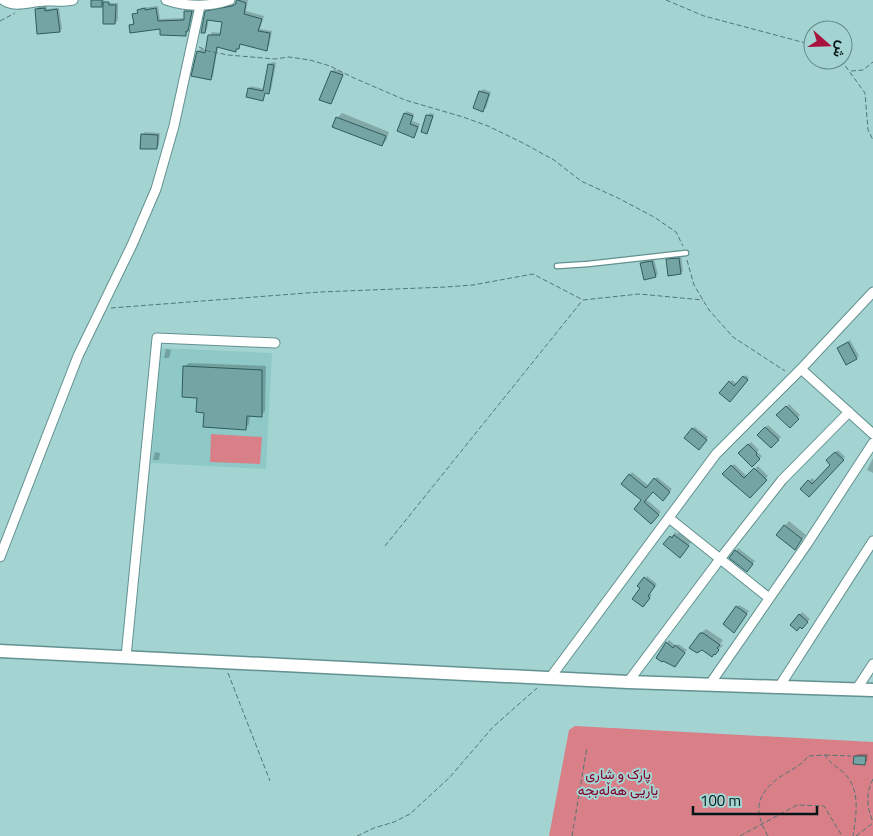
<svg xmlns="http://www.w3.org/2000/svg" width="873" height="836" font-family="'Titillium Web',Vazirmatn,sans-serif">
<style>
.built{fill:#8ec9c7}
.green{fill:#d97f88}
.shadow{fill:#0003}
.building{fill:#74a4a3;stroke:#2e5d5c}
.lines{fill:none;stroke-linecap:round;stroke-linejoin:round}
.lane-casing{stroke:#629190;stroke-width:7}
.street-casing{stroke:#629190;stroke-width:11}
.secondary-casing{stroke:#629190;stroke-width:15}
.path{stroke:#547674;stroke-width:1;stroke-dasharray:5 2.5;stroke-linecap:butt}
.lane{stroke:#fff;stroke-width:4.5}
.street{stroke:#fff;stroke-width:9}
.secondary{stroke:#fff;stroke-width:12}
.labels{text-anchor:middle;stroke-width:4;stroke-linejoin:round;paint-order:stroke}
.park-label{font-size:14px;fill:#83002b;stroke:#a3d4d2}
</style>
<rect width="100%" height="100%" fill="#a3d4d2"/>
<path class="built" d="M161,348L272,353L266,469L151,463Z"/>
<path class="green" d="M211,434L262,437L260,464L210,462Z
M575,726L873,742V836H549L569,730Z"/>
<path class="shadow" d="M92,0H104L105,3H118V20L115,23L104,4L102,6Z
M238,0H248L246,11L264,16L260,29L272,31L269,46L266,49L241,43L235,50L218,46L213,76L211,79L198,52L200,49L207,50L210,35L212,32L222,33L224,21L209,19L207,29L204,32L206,12L209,9L236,4Z
M47,6V9L59,8L62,29L60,31L36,9L39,7Z
M158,6L160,19L185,18L186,11L188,9H194L188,32L185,35L161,28L130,25L135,23L133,15L139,12L141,8Z
M272,62L276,63L271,90L268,92H266L263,99L249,89L251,86L264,89L269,65Z
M334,69L344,73L333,100L330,103L332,72Z
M483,89L491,92L486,108L483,110L480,92Z
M407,111L414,114L412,121L420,124L414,136L405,114Z
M342,113L389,132L386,141L382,145L334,126L337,118Z
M430,113L434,114L429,130L427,133V116Z
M145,132L160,133L159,145L156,148L142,135Z
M681,256L683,271L681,273L667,260L670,257Z
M654,259L658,274L655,276L641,264L644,261Z
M850,340L859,356L856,358L838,348Z
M166,349L171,350L169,358H164Z
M189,363L266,366L265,411L261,415H250L249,424L245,429L205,412L184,367Z
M746,375L749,378L730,401L721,393L732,380L737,384Z
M789,404L800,415L790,426L778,415Z
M768,425L781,437L771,447L759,435Z
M695,427L708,437L702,445L692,429Z
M751,442L759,450L757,452L762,456L752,465L740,453Z
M838,450L845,457L809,495L802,489L812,478L816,482L832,465L828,460Z
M155,452L160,453L159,460H153Z
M873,458V473L867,470Z
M734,464L748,477L758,466L768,476L750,496L724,474Z
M632,472L649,486L657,477L672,489L663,499L653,490L646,499L661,512L651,522L643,500L623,484Z
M789,521L806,535L795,548L778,534Z
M675,532L677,534L680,532L692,541L684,552L671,537Z
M738,548L755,561L749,568L736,551Z
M647,576L657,584L649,593L652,595L645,604L642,588Z
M739,605L749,611L736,629L737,607Z
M802,612L810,619L802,627L791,625Z
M706,629L723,640L720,644L723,645L715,654L701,633Z
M669,640L676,646L678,644L687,650L677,663L657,657Z
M858,754H868L867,761L865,764L855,756Z"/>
<path class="building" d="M91,0H102V7H91Z
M238,0L246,3L244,14L262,19L258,31L270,33L267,51L240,44L239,49H236V52L217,47L211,80L191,76L197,51L205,53L208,35H220L222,22L207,20L205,33H201L205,11L232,6L236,4V1Z
M103,2H109V5H116L115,24H103Z
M45,8V11L57,9L60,32L37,34L35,9Z
M145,8V10L156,8L158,21L184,20V11H192L188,31H186V36L160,35V29L130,33L129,25L134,24L132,14L138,13L137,10Z
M268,64L274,65L269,94L265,93L263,101L246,97L248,88L263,91Z
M331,71L343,75L331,104L319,100Z
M479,91L489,94L483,112L473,108Z
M404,113L413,116L410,124L418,127L414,138L397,131Z
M426,115L433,116L427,134L421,132Z
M336,117L386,136L382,146L332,127Z
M141,134L158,135L157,149H140Z
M679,258L681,274L668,276L666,259Z
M652,261L656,277L644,280L640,263Z
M848,342L857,359L846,365L837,348Z
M183,366L262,370V417L247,416L246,430L203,427L204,413L196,412L197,398L182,397Z
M743,376L748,380L730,402L719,393L729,381L734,386Z
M786,406L799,419L790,428L776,415Z
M765,427L779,440L771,448L757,435Z
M692,428L707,440L699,450L684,438Z
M748,444L757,453L756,455L760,459L752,467L738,453Z
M835,452L844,460L809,497L800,489L808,480L812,484L830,465L826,460Z
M731,465L744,478L754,468L767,480L750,498L722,474Z
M629,474L646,488L654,478L670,492L663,501L653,492L644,502L659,515L651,524L634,509L641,500L621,484Z
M784,525L802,539L795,550L776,535Z
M674,535L689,546L680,558L663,544L670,536L672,538Z
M735,550L753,564L747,572L729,558Z
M644,577L655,586L648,596L650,598L643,607L632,599L640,588L637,586Z
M736,606L747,614L734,633L723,624Z
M799,614L808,622L802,629L800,627L797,631L790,625Z
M700,633H703L720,645L717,648L719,650L715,655L714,654L712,657L702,650L697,653L689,648Z
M666,642L673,648L675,645L685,653L675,667L663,661L662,662L656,658Z
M854,756H866L865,765L853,764Z"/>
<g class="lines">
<defs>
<path id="lane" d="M557,266L588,264L686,253"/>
<path id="street" d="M3,0C15,9 32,1 46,1C55,1 63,2 73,0
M166,0C187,7 209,7 230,0
M801,369L873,434
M669,518L769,598
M0,557L78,356L132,245L156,189L174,126L200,6
M126,657L157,338L275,343
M550,678L716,454L801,369L873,292
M628,682L720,559L782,480L849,412
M710,684L807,544L873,443
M779,687L873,541
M856,690L873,664"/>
<path id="secondary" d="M0,651L628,682L873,690"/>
</defs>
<use href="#lane" class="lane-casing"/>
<use href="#street" class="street-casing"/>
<use href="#secondary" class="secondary-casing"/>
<path class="path" d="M666,0L704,16L813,45
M0,21L15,13
M199,47L208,51L228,55L275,59L289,57L310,60L330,66L354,78L405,100L463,117L488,126L523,143L554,160L581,181L618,198L654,217L676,232L683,246
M841,60L865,93L868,130L873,140
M851,71L863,70L873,62
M687,260L694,285L709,310L733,337L785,371
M111,308L320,292L446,287L473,285L533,274L583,300L639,294L703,300
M385,546L582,301
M228,673L270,781
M825,755L851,756
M873,779C865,794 867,808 873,822
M357,836L374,828L394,822L410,814L450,777L493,727L537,688
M572,836L587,747
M740,836L797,805L824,806L842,836
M768,836C753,811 756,794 780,777C790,770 802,766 808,756L825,755C830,764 838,767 845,774C861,790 856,816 853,836
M856,836L873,823"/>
<use href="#lane" class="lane"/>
<use href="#street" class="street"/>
<use href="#secondary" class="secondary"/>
</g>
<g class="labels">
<g class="park-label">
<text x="618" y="779">پارک و شاری<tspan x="618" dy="16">یاریی ھەڵەبجە</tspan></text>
</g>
</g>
<g transform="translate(828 45) rotate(110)"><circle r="24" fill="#a3d4d2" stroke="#638887"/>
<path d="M0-4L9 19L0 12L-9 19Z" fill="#a9133d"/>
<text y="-8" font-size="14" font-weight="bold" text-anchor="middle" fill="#041716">ش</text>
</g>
<path d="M693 806v8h124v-8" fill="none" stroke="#041716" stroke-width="2.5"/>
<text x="700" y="806" font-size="15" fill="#041716" stroke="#a3d4d2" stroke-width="4" paint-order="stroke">100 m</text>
</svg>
